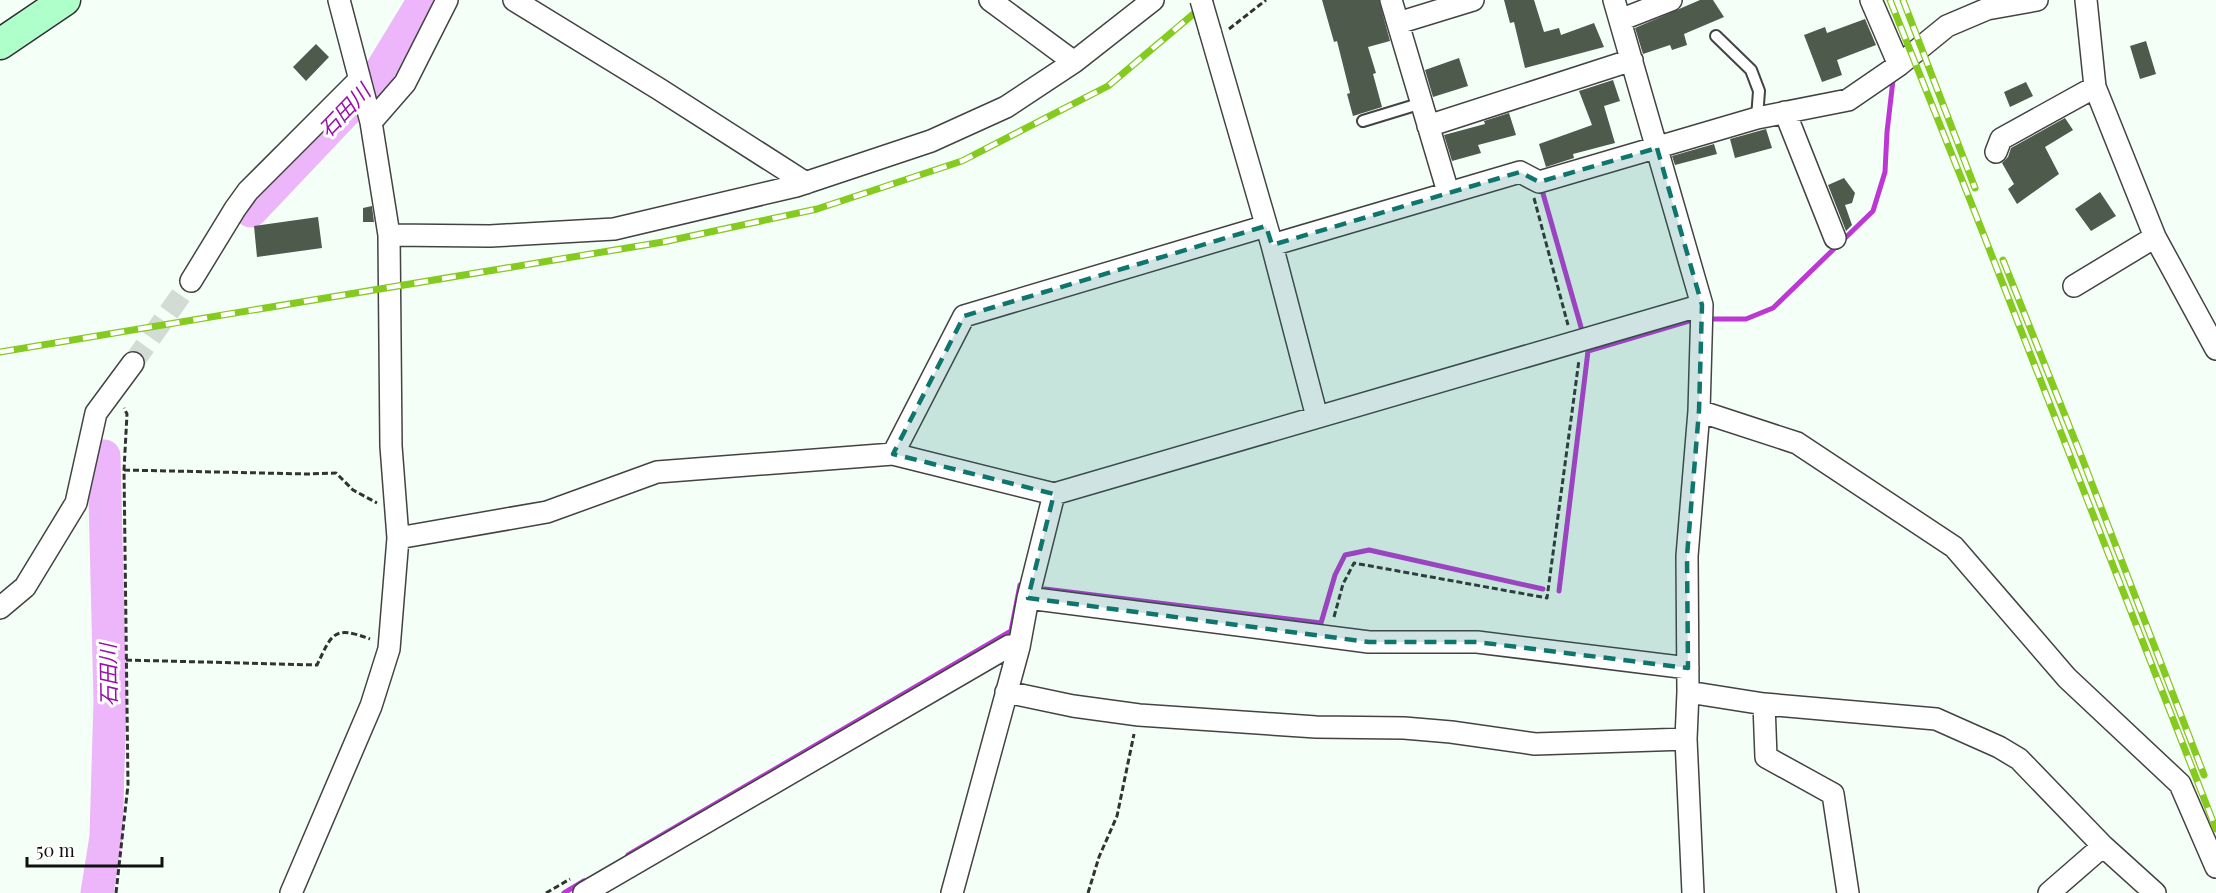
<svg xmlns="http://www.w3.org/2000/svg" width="2216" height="893" font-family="'Playfair Display','Noto Sans JP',serif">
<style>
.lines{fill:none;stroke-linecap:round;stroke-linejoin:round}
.stream{stroke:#bd37d5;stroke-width:5}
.river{stroke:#edb5fa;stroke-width:33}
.building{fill:#4e5a4c}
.street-tunnel{stroke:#d2dbd4;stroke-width:21;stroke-dasharray:21 10;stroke-linecap:butt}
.lane-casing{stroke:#434343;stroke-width:14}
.street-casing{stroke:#434343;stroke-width:24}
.secondary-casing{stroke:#323232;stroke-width:33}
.path{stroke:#323232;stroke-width:3;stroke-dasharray:6 3;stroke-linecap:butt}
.lane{stroke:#fff;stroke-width:10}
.street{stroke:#fff;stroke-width:21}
.secondary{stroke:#afffca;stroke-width:30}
.rail-casing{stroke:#85ca1f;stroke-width:7}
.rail{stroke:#fff;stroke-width:4.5;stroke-dasharray:14;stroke-linecap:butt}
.street-bridge-casing{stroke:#434343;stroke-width:24;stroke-linecap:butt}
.street-bridge{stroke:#fff;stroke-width:21}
.marked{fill:#0f766e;fill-opacity:0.2;stroke:#0f766e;stroke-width:4.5;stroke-dasharray:12 8;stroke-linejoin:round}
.labels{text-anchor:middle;stroke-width:6;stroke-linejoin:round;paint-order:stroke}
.water-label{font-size:21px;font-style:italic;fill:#9910ab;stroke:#fff}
</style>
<rect width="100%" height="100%" fill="#f4fff7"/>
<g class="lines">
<path class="stream" d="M1542,190L1581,327
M1713,319H1746L1773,308L1873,211L1885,172L1887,132L1893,80
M1045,589L1321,623L1335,575L1345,555L1369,550L1543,589
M1559,591L1588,351L1689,321
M628,855L1011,631L1020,585
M564,893L584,881"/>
<path class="river" d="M251,211L376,79L424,0
M97,893L106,837L110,701L104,456"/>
</g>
<path class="building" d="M1322,0H1379L1390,41L1368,47L1376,73L1373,74L1382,107L1353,116L1347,94L1350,93L1337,41L1334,42Z
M1504,0H1534L1544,32L1559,28L1561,35L1594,23L1604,47L1525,68L1514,22L1510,23Z
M1700,0H1713L1724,17L1684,34L1687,45L1672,50L1670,45L1643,54L1635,28Z
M1865,19L1876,45L1837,60L1842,75L1822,82L1804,35L1825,27L1827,33Z
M2146,41L2156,74L2140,79L2130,46Z
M316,44L329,57L306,81L293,67Z
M1459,58L1468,86L1433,97L1425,70Z
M1613,80L1620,101L1604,106L1615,143L1573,154L1574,158L1546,167L1539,144L1592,125L1579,91Z
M2026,82L2033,96L2010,107L2004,92Z
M1509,113L1516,135L1478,145L1481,153L1452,161L1444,135L1485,124L1484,121Z
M2065,118L2073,130L2045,147L2059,174L2017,204L2008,189L2014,184L2002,163L2008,157L2011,148Z
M1766,129L1772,148L1735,158L1730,139Z
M1714,144L1717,154L1675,165L1672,156Z
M1844,178L1855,193L1852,203L1845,205L1852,225L1846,231L1828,185Z
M2100,192L2116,216L2091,231L2075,209Z
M372,206L374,222H363V208Z
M318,217L322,248L257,257L254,226Z"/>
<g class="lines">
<path class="street-tunnel" d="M133,363L191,281"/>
<defs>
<path id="lane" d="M1716,36L1751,70L1759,91L1757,118
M1363,121L1422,103"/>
<path id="street" d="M339,0L371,122L405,83L447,0
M514,0L659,89L806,183
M990,0L1074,62L1153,0
M1391,0L1448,192
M1614,0L1702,305L1699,411L1687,556L1688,692L1686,739L1693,893
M1871,0L1899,65
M2086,0L2095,87L2155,237L2216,349
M1620,20L1671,0
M1398,23L1473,0
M1210,31L1272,245L1317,417
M1785,112L1835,238
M1428,126L1632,60
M1996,152L2001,139L2095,87
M389,235L490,236L614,229L796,186L931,141L1006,107L1074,62
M1272,245L1520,172L1539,182L1757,118L1848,100L1899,65L1947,26L1987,9L2037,0
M191,281L235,209L248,191L359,80
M2074,286L2155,237
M1699,411L1797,443L1954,547L2067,678L2180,784L2216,867
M893,454L964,316L1266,226
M398,538L547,512L657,472L893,454L1054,494L1702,305
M1028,598L1369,642H1477L1688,668
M0,608L25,587L76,503L96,413L133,363
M1006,692L1073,706L1139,715L1316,727L1404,728L1451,732L1535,744L1686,739
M1688,692L1764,704L1936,719L1999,747L2019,759L2103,846L2155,893
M1764,704L1766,757L1833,794L1848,893
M291,893L371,706L389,649L398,538L391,446L389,235L371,122
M584,893L1009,646L1019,647
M952,893L1019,647L1028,598L1054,494
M2049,893L2103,846"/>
<path id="secondary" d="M0,44L65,0"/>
</defs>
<use href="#lane" class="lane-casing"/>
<use href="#street" class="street-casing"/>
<use href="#secondary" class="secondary-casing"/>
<path class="path" d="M1229,29L1266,0
M1534,198L1568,325
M124,470L308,474L336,473L353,490L377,503
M1334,617L1343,584L1354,563L1547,598L1579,360
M126,660L317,665C332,634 333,625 370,639
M116,893L128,785L124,470L127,414L124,408
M546,893L570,879
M1088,893L1099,857L1117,816L1134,734"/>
<use href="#lane" class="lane"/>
<use href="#street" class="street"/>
<use href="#secondary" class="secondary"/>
<defs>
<path id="rail" d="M1890,0L1972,205L2216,829
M1903,0L1975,188
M2003,260L2082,458L2204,775
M0,352L663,242L817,209L962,161L1108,86L1210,0"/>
</defs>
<use href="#rail" class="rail-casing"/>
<use href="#rail" class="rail"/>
<defs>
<path id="street-bridge" d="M1201,0L1210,31"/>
</defs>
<use href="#street-bridge" class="street-bridge-casing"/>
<use href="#street-bridge" class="street-bridge"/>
</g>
<path class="marked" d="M1657,148L1702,305L1699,411L1687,556L1688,668L1477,642H1369L1028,598L1054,494L893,454L964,316L1266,226L1272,245L1520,172L1539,182Z"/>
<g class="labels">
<g class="water-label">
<text transform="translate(345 111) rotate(-46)" y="7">石田川</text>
<text transform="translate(109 675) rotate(-91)" y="7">石田川</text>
</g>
</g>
<path d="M27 857v9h135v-9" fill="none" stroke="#101010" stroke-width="3"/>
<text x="36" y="857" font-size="18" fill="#101010" stroke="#ffffff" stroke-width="4.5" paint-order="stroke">50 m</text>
</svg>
